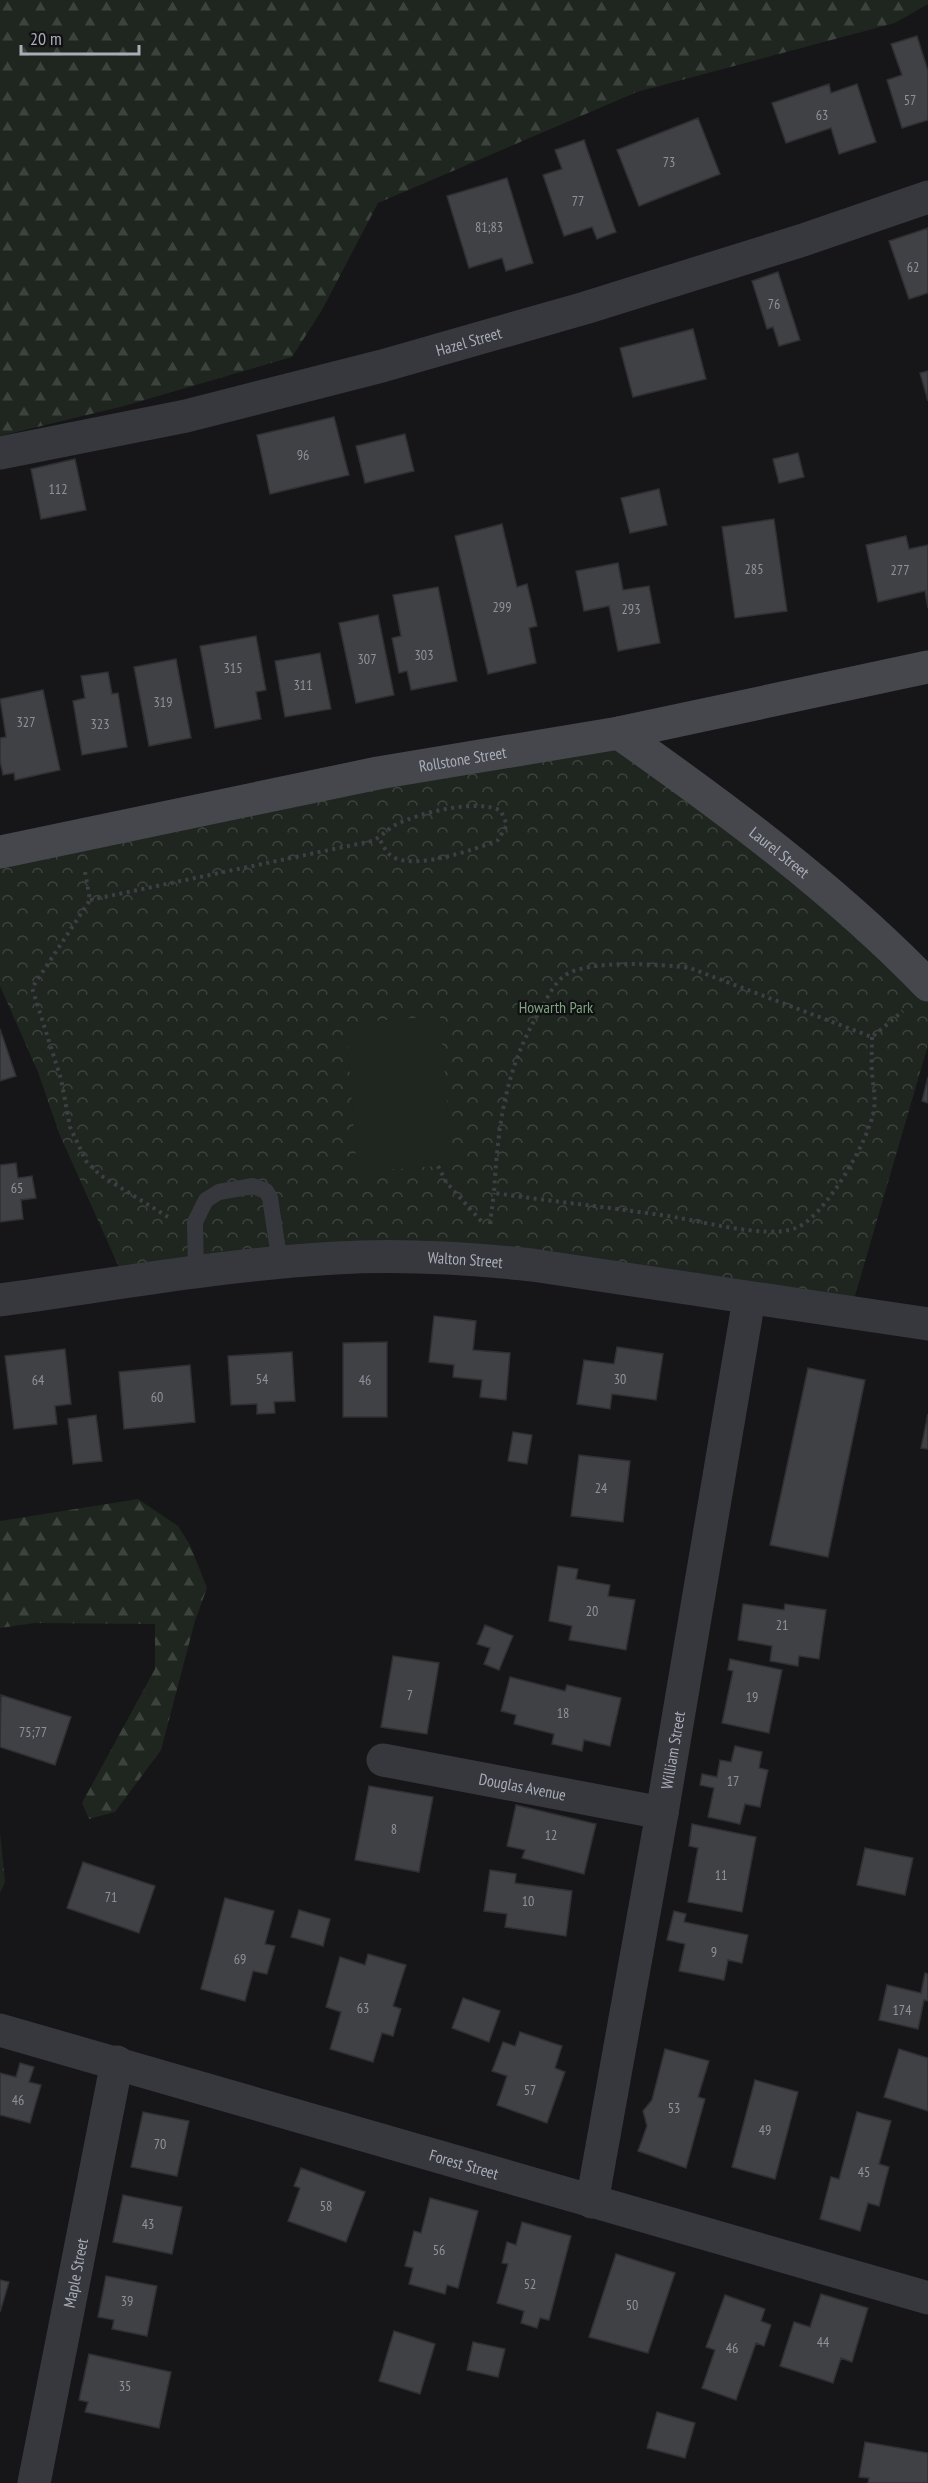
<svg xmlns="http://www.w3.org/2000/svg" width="928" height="2483" font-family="'PT Sans Narrow',sans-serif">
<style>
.forest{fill:url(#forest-firs)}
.park{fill:url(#park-crowns)}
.pitch{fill:#1e261f}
.building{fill:#404145;stroke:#303034;stroke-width:1.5}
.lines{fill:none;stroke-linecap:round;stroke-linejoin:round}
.path{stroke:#3d3f44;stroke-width:4;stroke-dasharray:3 4.5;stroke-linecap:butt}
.service{stroke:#37383d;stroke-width:16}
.minor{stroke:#37383d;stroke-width:33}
.secondary{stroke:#45474d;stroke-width:33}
.labels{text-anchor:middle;stroke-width:4.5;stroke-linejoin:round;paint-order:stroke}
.number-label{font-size:14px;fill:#8e929b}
.street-label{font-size:16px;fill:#a8adb8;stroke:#111113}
.park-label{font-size:16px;fill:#7fa381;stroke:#111113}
</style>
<defs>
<pattern id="forest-firs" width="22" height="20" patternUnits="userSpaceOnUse" patternTransform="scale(1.5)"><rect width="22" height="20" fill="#1e261f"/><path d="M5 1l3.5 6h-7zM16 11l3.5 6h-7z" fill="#3c433d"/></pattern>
<pattern id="park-crowns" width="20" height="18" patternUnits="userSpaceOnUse" patternTransform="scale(1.5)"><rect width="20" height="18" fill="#1e261f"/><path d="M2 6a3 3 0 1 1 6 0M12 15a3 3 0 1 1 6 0" fill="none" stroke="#3c433d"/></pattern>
</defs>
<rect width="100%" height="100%" fill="#161618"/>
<path class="forest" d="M0,0H928V4L895,23L637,92L378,203L322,310L292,357L124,406L0,436Z
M138,1499L178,1526L190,1545L207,1588L195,1621L161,1750L115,1812L89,1819L82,1803L155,1669V1624L35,1623L0,1628V1521Z
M0,1832L5,1882L0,1893Z"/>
<path class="park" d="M619,733L928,985V1045L850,1313L532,1265L126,1283L59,1133L38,1072L0,986V852Z"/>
<path class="pitch" d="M440,1016L452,1165L357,1172L346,1023Z"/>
<path class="building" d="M917,36L928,71V120L902,128L887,80L902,75L891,44Z
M829,84L831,93L857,84L876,142L839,154L831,128L786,143L772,103Z
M698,118L720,174L639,206L617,150Z
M584,140L616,232L597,239L592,227L564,236L543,175L562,169L555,150Z
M507,178L533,263L506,271L502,258L469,268L447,196Z
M928,228V293L909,299L889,241Z
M778,272L800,340L779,346L773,327L767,329L752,281Z
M693,329L706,379L633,397L620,348Z
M928,371V401L920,373Z
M334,417L349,475L270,494L257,435Z
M405,434L414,471L365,483L356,446Z
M798,453L804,477L779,483L773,459Z
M75,459L86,510L41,519L31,469Z
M659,489L667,525L630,533L621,498Z
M774,519L787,611L735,618L722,527Z
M502,524L517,587L527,584L537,626L529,628L536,663L488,674L455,536Z
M906,536L909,549L928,545V608L925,591L878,602L866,545Z
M618,563L623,590L649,586L660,643L618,651L609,606L584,611L576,571Z
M438,587L457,681L411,690L407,671L399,673L392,638L401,636L393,595Z
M378,615L394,695L356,703L339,623Z
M256,636L266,690L256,692L261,719L215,728L200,646Z
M320,653L331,709L285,717L275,661Z
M176,659L191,738L149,746L134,667Z
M108,672L112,694L118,693L127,747L82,755L73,701L85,698L81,676Z
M43,690L60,770L15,780L14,773L3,775L0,761V738L6,737L0,699Z
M0,1029L16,1076L0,1081Z
M928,1077V1103L922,1101Z
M16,1163L18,1178L32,1176L36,1198L21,1200L23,1219L0,1222V1165Z
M434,1316L476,1321L473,1350L510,1353L506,1400L480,1397L482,1380L453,1377L454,1365L429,1362Z
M387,1342V1417H343V1343Z
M617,1347L663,1354L656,1400L612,1394L610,1409L577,1404L584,1360L614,1364Z
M65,1349L71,1404L55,1406L57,1424L14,1429L5,1356Z
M292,1352L295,1401L274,1402L275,1413L257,1414V1404L231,1405L228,1356Z
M190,1365L195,1422L124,1429L119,1372Z
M808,1368L865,1380L828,1557L770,1545Z
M928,1414V1449L921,1448Z
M96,1415L102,1461L73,1464L68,1419Z
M513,1432L532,1435L527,1464L508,1461Z
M579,1455L630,1461L623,1522L571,1516Z
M558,1566L578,1569L576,1579L610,1585L608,1596L635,1600L626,1650L569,1640L572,1626L549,1621Z
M743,1604L784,1610L785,1604L826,1610L819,1659L799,1656L798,1666L770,1661L772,1646L738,1640Z
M485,1625L513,1636L499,1670L484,1664L490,1648L477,1644Z
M393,1656L439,1663L427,1734L381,1727Z
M730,1659L782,1670L769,1733L722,1723L733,1671L728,1670Z
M510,1677L565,1691L567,1685L621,1698L610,1746L584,1740L582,1751L552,1744L554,1734L514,1724L516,1715L501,1711Z
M1,1695L71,1717L55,1765L0,1747Z
M735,1746L762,1752L759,1768L768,1770L760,1807L745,1804L740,1824L708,1817L714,1788L700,1785L702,1774L717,1777L720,1760L731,1762Z
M369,1786L433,1797L419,1872L355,1860Z
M516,1805L596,1824L584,1874L522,1858L525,1850L507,1846Z
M692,1824L756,1837L742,1912L688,1902L698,1848L689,1846Z
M865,1848L913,1858L905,1895L857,1885Z
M83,1862L155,1886L139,1933L67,1908Z
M490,1870L516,1874L515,1883L572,1891L566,1936L505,1927L507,1914L484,1911Z
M225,1898L274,1911L265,1944L275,1946L267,1974L253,1971L245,2001L201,1989Z
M299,1910L330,1919L323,1946L291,1937Z
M674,1911L686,1914L684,1922L748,1935L742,1963L728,1960L724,1980L679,1971L685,1944L667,1940Z
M368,1954L406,1965L393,2006L401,2009L393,2036L382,2033L373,2062L330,2049L341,2012L326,2007L340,1957L365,1965Z
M925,1973L928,1974V2001L924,2000L918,2029L879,2020L887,1985L921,1993Z
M463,1998L500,2011L489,2042L452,2028Z
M520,2032L562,2046L555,2068L565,2072L547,2123L497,2105L507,2076L492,2071L503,2042L515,2046Z
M665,2049L709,2061L698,2097L705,2099L686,2168L638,2151L647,2126L643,2111L652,2100Z
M899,2049L928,2058V2111L884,2097Z
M20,2063L34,2067L29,2082L41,2085L30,2123L0,2115V2073L16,2077Z
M755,2080L798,2092L775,2179L732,2167Z
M143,2112L189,2121L177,2176L131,2167Z
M857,2112L891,2121L879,2164L889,2167L879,2206L868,2203L860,2231L820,2219L831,2177L839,2179Z
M301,2168L365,2192L346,2242L288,2221L300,2188L294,2186Z
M123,2195L182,2207L172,2254L113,2242Z
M430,2198L478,2211L458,2288L447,2285L445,2294L409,2284L413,2268L405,2266L414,2231L421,2233Z
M522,2222L571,2236L549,2320L540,2318L537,2328L521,2323L524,2311L497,2303L508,2264L502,2263L507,2242L516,2245Z
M616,2254L675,2273L648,2353L589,2337Z
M106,2276L157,2286L147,2336L112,2329L114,2320L98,2317Z
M0,2280L9,2282L0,2312Z
M821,2294L868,2308L852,2362L841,2358L833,2383L780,2366L794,2322L810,2327Z
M725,2295L765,2309L761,2321L771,2325L764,2346L756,2343L736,2400L702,2388L715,2350L706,2347Z
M394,2331L435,2344L420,2394L379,2381Z
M473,2342L505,2349L498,2377L467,2370Z
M89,2354L171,2372L159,2428L85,2412L88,2402L79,2400Z
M657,2412L695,2423L685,2458L647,2448Z
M865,2442L928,2453V2483H868L869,2478L859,2477Z"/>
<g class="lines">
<path class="path" d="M85,872L90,900L32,988L61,1079L70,1127L86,1161L100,1175L168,1217
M90,900L372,841C381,837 387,830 395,825C418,813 478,798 501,811L507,825L498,840C474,850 415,870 393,857C386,853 383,845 379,838
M872,1037C872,1049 871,1061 872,1073C873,1086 876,1097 874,1109C870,1139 825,1217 796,1228C765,1240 695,1219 661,1215C605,1207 550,1201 494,1193C498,1125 505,1068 541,1009C547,998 554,984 564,976C587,959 662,964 690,968L872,1037L903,1011
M438,1166L446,1182L482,1222
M490,1224L494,1193"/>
<path class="service" d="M196,1274L195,1222L206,1200L219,1192L253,1186L266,1191L270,1198L280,1263"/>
<g class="minor">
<path id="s1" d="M0,453L186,416L382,366L585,308L800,241L928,197"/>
<path id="s2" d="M0,1300C110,1285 225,1264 336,1258C401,1254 467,1258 532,1265L928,1324"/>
<path id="s3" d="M383,1760L662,1813"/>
<path id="s4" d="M0,2030L928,2298"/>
<path id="s5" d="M592,2202L662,1813L749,1299"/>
<path id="s6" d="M34,2483L117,2062"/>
</g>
<g class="secondary">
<path id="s7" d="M619,733C728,810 835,889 928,985"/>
<path id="s8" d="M0,852L378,773L619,733L928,667"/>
</g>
</g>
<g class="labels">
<g class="number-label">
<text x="910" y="105">57</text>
<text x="822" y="120">63</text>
<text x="669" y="167">73</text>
<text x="578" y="206">77</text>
<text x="489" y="232">81;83</text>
<text x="913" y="272">62</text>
<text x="774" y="309">76</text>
<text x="303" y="460">96</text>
<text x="58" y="494">112</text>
<text x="754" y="574">285</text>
<text x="900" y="575">277</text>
<text x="502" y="612">299</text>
<text x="631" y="614">293</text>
<text x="424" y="660">303</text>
<text x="367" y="664">307</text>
<text x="233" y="673">315</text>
<text x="303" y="690">311</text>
<text x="163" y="707">319</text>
<text x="26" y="727">327</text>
<text x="100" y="729">323</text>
<text x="17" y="1193">65</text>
<text x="262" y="1384">54</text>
<text x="620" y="1384">30</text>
<text x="38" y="1385">64</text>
<text x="365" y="1385">46</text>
<text x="157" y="1402">60</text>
<text x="601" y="1493">24</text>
<text x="592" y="1616">20</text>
<text x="782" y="1630">21</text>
<text x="410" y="1700">7</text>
<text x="752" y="1702">19</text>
<text x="563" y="1718">18</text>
<text x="33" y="1737">75;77</text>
<text x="733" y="1786">17</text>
<text x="394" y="1834">8</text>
<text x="551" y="1840">12</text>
<text x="721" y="1880">11</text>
<text x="111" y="1902">71</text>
<text x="528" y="1906">10</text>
<text x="714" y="1957">9</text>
<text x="240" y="1964">69</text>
<text x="363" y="2013">63</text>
<text x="902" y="2015">174</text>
<text x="530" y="2095">57</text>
<text x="18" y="2105">46</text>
<text x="674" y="2113">53</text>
<text x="765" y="2135">49</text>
<text x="160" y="2149">70</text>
<text x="864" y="2177">45</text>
<text x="326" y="2211">58</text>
<text x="148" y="2229">43</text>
<text x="439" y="2255">56</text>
<text x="530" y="2289">52</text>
<text x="127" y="2306">39</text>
<text x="632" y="2310">50</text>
<text x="823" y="2347">44</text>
<text x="732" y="2353">46</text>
<text x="125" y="2391">35</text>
</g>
<g class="street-label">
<text dy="6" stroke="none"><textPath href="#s1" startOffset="482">Hazel Street</textPath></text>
<text dy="6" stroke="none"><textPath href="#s8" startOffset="472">Rollstone Street</textPath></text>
<text dy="6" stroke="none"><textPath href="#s7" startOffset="200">Laurel Street</textPath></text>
<text dy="6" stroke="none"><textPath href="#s2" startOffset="468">Walton Street</textPath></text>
<text dy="6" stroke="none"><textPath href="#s5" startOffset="459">William Street</textPath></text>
<text dy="6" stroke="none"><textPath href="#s3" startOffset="142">Douglas Avenue</textPath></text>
<text dy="6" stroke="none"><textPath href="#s4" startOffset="483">Forest Street</textPath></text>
<text dy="6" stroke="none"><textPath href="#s6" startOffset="214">Maple Street</textPath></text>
</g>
<g class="park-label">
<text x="556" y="1013">Howarth Park</text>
</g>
</g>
<path d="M21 45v9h118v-9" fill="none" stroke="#a8adb8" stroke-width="3"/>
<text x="30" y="45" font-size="18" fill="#a8adb8" stroke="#111113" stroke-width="4.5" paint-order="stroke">20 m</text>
</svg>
